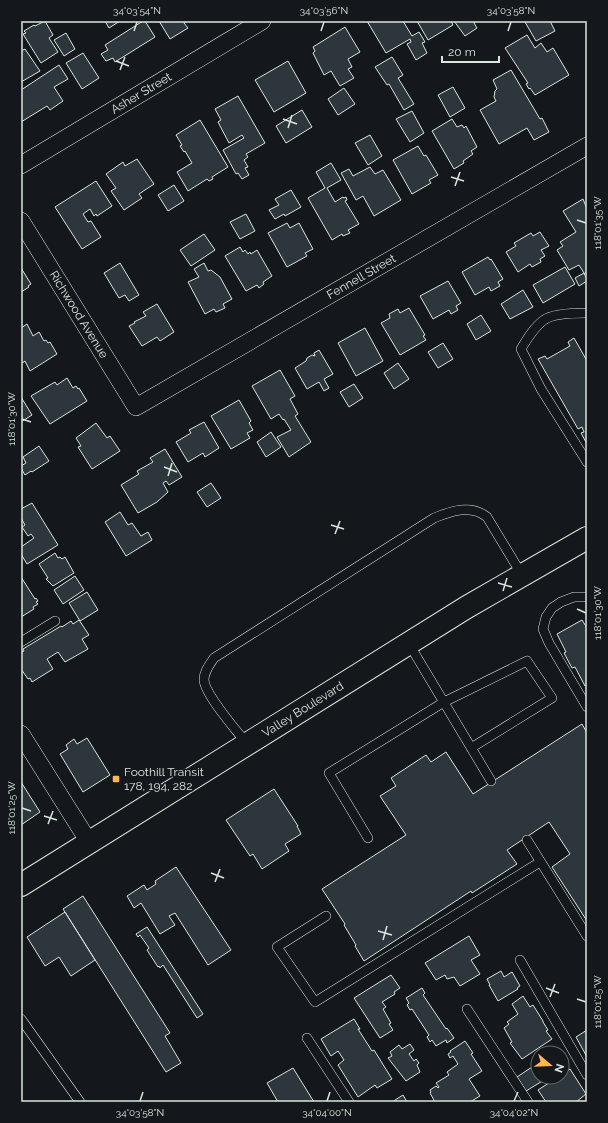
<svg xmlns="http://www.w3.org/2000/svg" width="608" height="1123" font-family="Raleway,sans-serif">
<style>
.building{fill:#2c363c;stroke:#d8e6dc}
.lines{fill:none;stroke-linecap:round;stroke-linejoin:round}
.service-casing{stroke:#d8e6dc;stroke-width:10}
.minor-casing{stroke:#d8e6dc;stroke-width:18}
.primary-casing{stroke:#d8e6dc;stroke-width:24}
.service{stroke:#14181c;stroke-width:9}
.minor{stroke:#14181c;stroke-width:17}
.primary{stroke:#14181c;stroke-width:22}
.ticks{fill:none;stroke:#d8e6dc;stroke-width:1.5}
.poi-dot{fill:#ffb74d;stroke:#14181c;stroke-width:1.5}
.labels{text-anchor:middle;stroke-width:3;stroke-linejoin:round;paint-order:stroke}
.street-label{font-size:12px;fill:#d8e6dc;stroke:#14181c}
.poi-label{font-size:12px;fill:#d8e6dc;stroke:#14181c;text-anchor:start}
.neatline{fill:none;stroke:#d8e6dc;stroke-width:1.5}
.ticks-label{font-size:10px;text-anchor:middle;fill:#d8e6dc}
</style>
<rect width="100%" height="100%" fill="#14181c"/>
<path class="building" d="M45,21L53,35L49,38L58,52L41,63L23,34L26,33L24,31L34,25L35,26Z
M105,21H120L109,28Z
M143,21H145L155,37L115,62L113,58L106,61L101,54L108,50L105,45Z
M159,21H187L184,23L188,28L170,39Z
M367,21H403L412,36L419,32L425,42L422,43L427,53L416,60L407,44L411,42L410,39L386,53Z
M417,21H451L453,25L428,40Z
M454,21H476L474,23L477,28L465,36Z
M527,21H550L555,31L536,41L525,22Z
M345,27L360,52L348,59L352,67L348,69L354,78L340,86L331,71L324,75L313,53L315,51L313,47Z
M66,33L75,49L64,56L54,40Z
M527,35L535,48L541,43L547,52L553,48L569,75L535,95L530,88L529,89L526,84L528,83L505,48Z
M25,49L40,71L21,82V51Z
M83,53L99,78L82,89L66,63Z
M392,57L403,75L398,78L414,104L404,110L389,84L387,85L375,67Z
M288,61L306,93L274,112L255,80Z
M59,65L68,79L54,87L63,101L50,110L47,106L21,122V90Z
M511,70L540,119L542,118L549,132L534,140L527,128L499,144L480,110L496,101L494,97L495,91L497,89L493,80Z
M453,87L465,108L450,117L438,95Z
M344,88L355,104L338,115L328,99Z
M238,96L265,143L246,154L248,157L244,160L248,167L245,168L249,175L242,179L238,173L236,174L223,150L244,138L242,135L229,143L218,122L221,120L215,109Z
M302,110L312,127L286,143L276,126Z
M412,111L424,133L410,142L396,119Z
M452,119L457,127L462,125L464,128L466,126L477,147L471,151L473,154L463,161L464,163L454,169L432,131Z
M200,120L228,167L212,177L213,179L209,181L207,179L188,191L177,172L192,163L185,151L184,152L180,146L182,145L176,135Z
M370,135L382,156L368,165L355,143Z
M418,146L424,156L426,155L438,175L429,180L431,183L412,194L393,160Z
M137,159L154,184L139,194L142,198L124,210L111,191L116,188L106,174L123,162L125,166Z
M331,163L341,180L327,188L335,202L343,197L344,198L346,197L347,200L345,201L359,224L348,230L350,233L343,236L342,234L332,240L308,198L325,188L316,172Z
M370,167L375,174L383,170L401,200L374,216L363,196L356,200L341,173L349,169L353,176Z
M96,181L112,206L97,216L96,214L94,216L90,209L83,214L88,222L91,221L101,237L82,249L55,207Z
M174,185L184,201L168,211L158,195Z
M291,190L301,207L285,216L284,214L275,219L269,210L279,205L275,199Z
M583,199L587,209V272L584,274L587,278V281L579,286L575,278L584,273L579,265L569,270L557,250L563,246L560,242L576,232L563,211Z
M246,214L255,231L240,239L230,222Z
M287,223L290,228L299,223L313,249L305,253L307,256L287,267L268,233Z
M540,232L549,246L541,250L545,256L540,259L541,262L532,267L530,264L518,272L506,252L516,246L514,243L531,233L533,236Z
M204,234L215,250L191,266L180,250Z
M240,247L243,252L245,250L248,254L250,252L251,254L257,250L272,276L263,282L264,284L259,288L257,285L246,291L225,256Z
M488,257L490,260L491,259L503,279L498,282L500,286L491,291L489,287L475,295L462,272Z
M120,263L139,295L129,301L125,295L119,298L104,273Z
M204,263L208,271L211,270L220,277L232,299L223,304L225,308L216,312L214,309L205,314L188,282L199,277L194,269Z
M565,267L575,284L543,303L533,285Z
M21,268L31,284L28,286L29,287L21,292Z
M448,281L461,303L456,306L458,310L451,314L449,310L433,319L420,296Z
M523,290L533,307L510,319L501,304Z
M157,304L174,332L160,341L157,337L142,346L129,326L135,323L134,322L146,316L143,312Z
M409,308L425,335L423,336L426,340L400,355L381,323L390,318L389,314L398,309L400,313Z
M481,315L491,331L476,340L467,324Z
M27,324L33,336L39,332L44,341L46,340L48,343L50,342L57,354L30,371L25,361L21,364V328Z
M365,328L383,361L356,376L338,343Z
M574,338L587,361V444L581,433L584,432L582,427L578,429L538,359L545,356L547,359L570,346L568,342Z
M443,343L453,359L438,368L428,352Z
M319,350L333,374L324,379L329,388L324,391L319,382L307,389L295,368L306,361L307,358L312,355L315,356L314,353Z
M398,363L409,379L394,389L384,373Z
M280,370L295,396L290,399L298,414L295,416L311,442L289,457L277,437L291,430L284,419L283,420L279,414L271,419L252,386Z
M67,378L73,388L76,386L78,389L79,388L87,401L50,424L31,396L55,382L57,385Z
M354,384L363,398L349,407L340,392Z
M21,397L32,415L21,422Z
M239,400L251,421L249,423L253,430L247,433L250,438L231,449L211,416Z
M204,422L219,448L205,457L203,453L188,462L176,442L191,433L189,430Z
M96,423L107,438L110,436L120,451L92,469L78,447L81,446L76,438Z
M271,432L281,447L266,457L257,442Z
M39,446L49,461L32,472L31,471L25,475L21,468V466L26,463L23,457Z
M165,449L182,477L169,485L166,481L163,483L168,492L157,502L138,513L121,485L139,474L137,471L153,462L150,458Z
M211,483L221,498L207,507L197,492Z
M32,503L58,545L27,564L21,554V547L34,538L31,534L28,536L22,527L25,525L21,518V509Z
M120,512L128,525L132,523L141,536L148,532L152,540L126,556L105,522Z
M55,553L58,558L60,557L62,559L65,557L74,573L53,586L46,579L48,578L39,564Z
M75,576L84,590L63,604L54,590Z
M21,577L35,599L36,598L38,601L36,602L38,604L33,607L34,609L21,617Z
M87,592L98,610L80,621L69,603Z
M79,620L89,635L82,639L88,649L65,662L58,652L47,659L53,669L32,682L30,678L28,679L21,669V652L24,651L23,649L61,626L62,627L71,621L73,624Z
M582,620L587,628V684L585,686L575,667L572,668L564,653L566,652L557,634Z
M582,724L587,733V921L552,867L570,854L549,822L507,850L517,864L472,893L471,891L364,961L355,946L356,945L344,925L345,924L322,889L406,835L380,796L396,786L391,778L426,755L431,762L446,752L473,794Z
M87,738L110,775L83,792L60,754L68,749L66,745L74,739L77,744Z
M21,782L40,812L21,825Z
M274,789L298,826H297L301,834L285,844L289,851L262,869L253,854L250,856L226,820Z
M176,867L231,950L208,965L175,913L169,916L175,925L160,934L141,903L134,908L127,896L144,885L147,890L156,884L155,881Z
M83,896L170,1033L165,1036L181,1063L166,1072L63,909Z
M65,912L95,960L71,976L59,957L45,966L27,937Z
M147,927L203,1014L197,1018L163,965L160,968L159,966L158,967L147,950L149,948L140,935L138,937L136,934Z
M469,936L480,955L471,960L480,974L460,986L454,977L447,979L445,975L436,980L425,963Z
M501,971L504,977L512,972L520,986L517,988L518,989L498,1001L489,985H490L487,979Z
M391,975L400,988L394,992L395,994L382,1002L386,1007L383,1009L391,1023L389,1024L393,1030L380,1038L354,998Z
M422,988L425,993L423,995L446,1029L447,1028L454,1038L447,1043L446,1040L436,1046L432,1040L430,1042L427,1037L429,1035L412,1009L410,1010L407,1005L409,1003L406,998Z
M523,996L530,1007L533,1005L543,1021V1022L548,1030L546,1031L552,1039L522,1059L510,1043L512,1042L504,1028L509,1024L507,1022L518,1014L512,1004Z
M354,1019L360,1029H358L372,1051L374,1050L392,1079L377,1088L375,1085L358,1097L338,1065L344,1060L338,1051L331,1056L321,1039Z
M587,1030V1057L576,1037Z
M465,1041L473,1053L471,1054L482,1071L469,1079L480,1096L470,1102H435L430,1093L431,1092L430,1090L436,1086L438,1088L439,1087L436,1083L449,1075L447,1072L458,1064L453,1056L450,1058L448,1054L451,1052L450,1051Z
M410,1044L414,1050L409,1054L414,1061L416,1059L419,1063L417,1065L420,1072L406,1081L388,1058L392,1056L390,1052L399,1045L402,1049Z
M538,1063V1077H549L526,1091L517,1077Z
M293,1068L314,1102H278L267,1083Z
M570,1069L586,1094L576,1102H546L538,1090L558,1077H562V1075Z
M403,1095L407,1102H392Z"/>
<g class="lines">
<defs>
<path id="service" d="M587,313C576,313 553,313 544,320C534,327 527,339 521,349L541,389L587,462
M587,597H574L561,602L552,608L546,617L543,629L549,643L587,707
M21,642L55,621
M409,644L491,781
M247,744C237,731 205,695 204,680C204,671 210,664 214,658L434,518C451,511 471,504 487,517L522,575
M368,838L329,773L444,702L527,661L552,698L471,748
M527,840L587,936
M326,916L277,947L315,1002L540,862
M520,960L587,1075
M467,1009L528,1102
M21,1019L80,1102
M307,1038L349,1102"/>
<g id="minor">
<path id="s1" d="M21,165L262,21"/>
<path id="s2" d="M21,221L136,407L587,146"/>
<path d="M21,734L89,842"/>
</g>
<g id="primary">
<path id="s3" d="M21,885L467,607L587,538"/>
</g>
</defs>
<use href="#service" class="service-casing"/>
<use href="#minor" class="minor-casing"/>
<use href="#primary" class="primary-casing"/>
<use href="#service" class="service"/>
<use href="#minor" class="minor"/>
<use href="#primary" class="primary"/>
</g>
<path class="ticks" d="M134,31L137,22M321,31L324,22M508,31L511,22M116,61L129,66M120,70L125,57M283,119L297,124M288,128L292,115M451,177L464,181M455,186L460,172M577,220L586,223M22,419L31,422M164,467L177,472M168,476L172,463M331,525L344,529M335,534L340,521M498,583L512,587M503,591L507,578M577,609L586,613M22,808L31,811M44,816L57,820M48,824L53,811M211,873L224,878M215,882L220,869M378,931L392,935M383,940L387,926M546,988L559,993M550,997L555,984M577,999L586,1002M140,1101L143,1092M327,1101L330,1092M514,1101L518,1092"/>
<rect class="poi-dot" x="112" y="775" width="8" height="8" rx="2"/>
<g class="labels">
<g class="street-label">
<text dy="4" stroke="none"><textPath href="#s1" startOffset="140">Asher Street</textPath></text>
<text dy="4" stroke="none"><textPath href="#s2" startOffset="479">Fennell Street</textPath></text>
<text dy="4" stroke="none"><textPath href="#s2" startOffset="110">Richwood Avenue</textPath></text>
<text dy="4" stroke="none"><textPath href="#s3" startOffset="332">Valley Boulevard</textPath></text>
</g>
<g class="poi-label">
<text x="124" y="776">Foothill Transit<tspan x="124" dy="14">178, 194, 282</tspan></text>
</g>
</g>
<rect width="608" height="1123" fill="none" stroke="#14181c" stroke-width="44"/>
<g transform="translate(550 1065) rotate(109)"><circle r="19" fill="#14181c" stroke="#626a69"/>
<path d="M0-3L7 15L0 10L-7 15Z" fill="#ffb74d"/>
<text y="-6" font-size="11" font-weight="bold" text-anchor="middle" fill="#d8e6dc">N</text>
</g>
<path d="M442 56v6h57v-6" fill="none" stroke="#d8e6dc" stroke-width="2"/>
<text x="448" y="56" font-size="12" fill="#d8e6dc" stroke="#14181c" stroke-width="3" paint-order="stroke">20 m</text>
<rect x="22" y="22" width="564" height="1079" class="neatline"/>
<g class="ticks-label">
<text x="137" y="14">34°03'54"N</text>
<text x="324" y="14">34°03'56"N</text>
<text x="511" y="14">34°03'58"N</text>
<text transform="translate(597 223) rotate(-90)" y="4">118°01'35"W</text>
<text transform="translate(11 419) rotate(-90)" y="4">118°01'30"W</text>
<text transform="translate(597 613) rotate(-90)" y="4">118°01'30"W</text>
<text transform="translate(11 808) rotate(-90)" y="4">118°01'25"W</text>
<text transform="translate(597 1002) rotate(-90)" y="4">118°01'25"W</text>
<text x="140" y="1116">34°03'58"N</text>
<text x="327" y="1116">34°04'00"N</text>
<text x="514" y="1116">34°04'02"N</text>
</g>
</svg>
